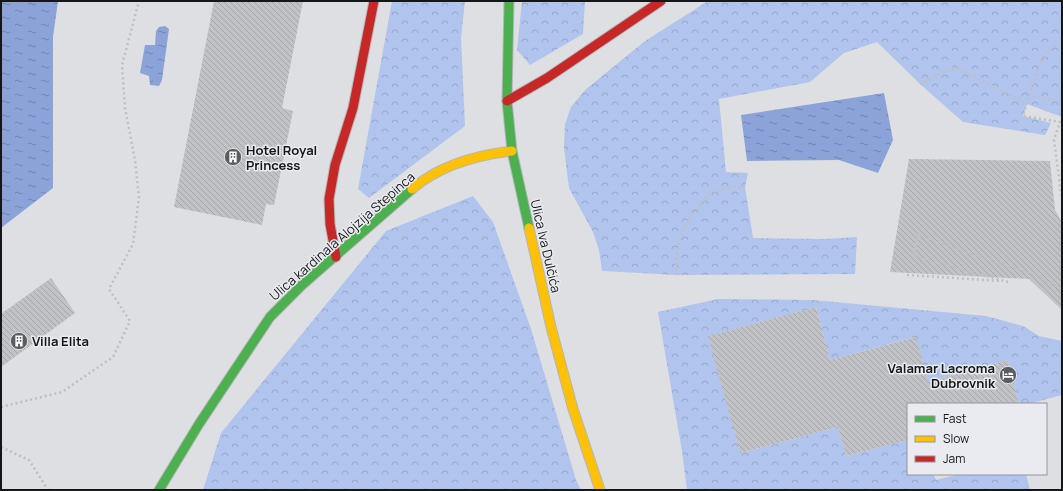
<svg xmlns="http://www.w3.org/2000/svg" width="1063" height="491" font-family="Manrope,sans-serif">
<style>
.forest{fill:url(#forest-crowns)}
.water{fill:url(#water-ripples)}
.building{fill:url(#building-back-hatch)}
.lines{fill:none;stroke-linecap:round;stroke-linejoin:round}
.fast-casing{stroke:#b4b5b7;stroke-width:11}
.slow-casing{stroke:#b4b5b7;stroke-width:11}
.jam-casing{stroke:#b4b5b7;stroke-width:11}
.path{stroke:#bfbfbf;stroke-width:2.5;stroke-dasharray:2 3;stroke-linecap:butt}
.fast{stroke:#4caf50;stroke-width:9}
.slow{stroke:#ffc107;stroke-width:9}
.jam{stroke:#c62828;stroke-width:9}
.labels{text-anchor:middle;stroke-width:3;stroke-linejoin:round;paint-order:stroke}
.poi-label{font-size:13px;font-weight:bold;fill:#151618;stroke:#e9ebf0;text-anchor:start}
.street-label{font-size:13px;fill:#151618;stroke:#e9ebf0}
</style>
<defs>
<pattern id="forest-crowns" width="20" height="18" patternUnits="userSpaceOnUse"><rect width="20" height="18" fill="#b1c4ed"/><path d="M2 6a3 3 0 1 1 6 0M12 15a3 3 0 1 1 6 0" fill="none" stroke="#97a8ca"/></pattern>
<pattern id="water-ripples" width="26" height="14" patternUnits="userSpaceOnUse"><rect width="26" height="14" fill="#8ca3d9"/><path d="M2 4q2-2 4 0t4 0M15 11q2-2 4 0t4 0" fill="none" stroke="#7184af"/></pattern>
<pattern id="building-back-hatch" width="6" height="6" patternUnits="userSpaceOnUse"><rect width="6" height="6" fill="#c1c2c5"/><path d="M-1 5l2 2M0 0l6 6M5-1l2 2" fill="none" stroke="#a5a6a8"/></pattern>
</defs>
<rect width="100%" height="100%" fill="#dddfe2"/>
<path class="forest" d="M392,1H465L461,38L465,126L369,198L358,189Z
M522,1H585L583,34L530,65L517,50Z
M708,1H1062V117L1027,104L1023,116L1051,123L1045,135L963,122L920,84L877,42L844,53L810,82L719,99L726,172L748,173L745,187L753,238L825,239L857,237L855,274L677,275L602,271L599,250L593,232L569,188L564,148L565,124L571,107L585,90L645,41Z
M473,196L493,222L531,329L576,480L581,490H203L221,433L386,231Z
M718,299L813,300L986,316L1023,326L1039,336L1062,341V395L1028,404H1019L1008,360L928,382L915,337L830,360L816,307L709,336L740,453L838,427L846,456L908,440V474H934L936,480L960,474H1026L1030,490H687L682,451L658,312Z"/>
<path class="water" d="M1,1H58L53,37V188L1,228Z
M165,26L169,29L162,80L159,86L150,85L149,76L140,73L145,45H155L156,31L159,27Z
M884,93L893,140L878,173L839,160L747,161L741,115Z"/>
<path class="building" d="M214,1H303L282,108L293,111L274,205L266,204L262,225L174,207Z
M909,159L1050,161L1055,210L1062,222V310L1029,279L890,272Z
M51,278L75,313L1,367V314Z
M816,307L830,360L916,337L928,382L1008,360L1019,404H908V440L846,456L838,427L740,453L708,336Z"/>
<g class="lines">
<defs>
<path id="fast" d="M509,1L507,101L512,151L529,228
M159,490L199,424L270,317L302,285L412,189"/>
<path id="slow" d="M412,189C440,165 477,155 512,151
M529,228L551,327L573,409L600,490"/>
<path id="jam" d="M507,101L547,78L661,1
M336,257L330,224L329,199L335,165L353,108L374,1"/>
</defs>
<use href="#fast" class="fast-casing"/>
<use href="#slow" class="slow-casing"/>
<use href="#jam" class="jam-casing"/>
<path class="path" d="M1062,39L1045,53L1037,71L1023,116L1060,122L1054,140L1062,200
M920,84L937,75L956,67L1027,104
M1029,94L1062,103
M677,275C674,249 683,223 701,204C705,200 708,195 712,193C723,187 734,188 745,187
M907,275L1001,281
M1008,282L913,256L919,235L1031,274L1062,289
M1,407L62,392L113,357L130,321L109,289L133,244L139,197L135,160L125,108L122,65L139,1
M1,447L29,460L48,490"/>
<use href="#fast" class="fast"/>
<use href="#slow" class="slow"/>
<use href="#jam" class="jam"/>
</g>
<defs>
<symbol id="building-disc" viewBox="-11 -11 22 22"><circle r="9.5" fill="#5b5c5f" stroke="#e9ebf0"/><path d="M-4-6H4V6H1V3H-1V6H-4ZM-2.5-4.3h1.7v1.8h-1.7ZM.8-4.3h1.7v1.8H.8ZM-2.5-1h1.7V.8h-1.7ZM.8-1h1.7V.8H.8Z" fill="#fff"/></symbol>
<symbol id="hotel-disc" viewBox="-11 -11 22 22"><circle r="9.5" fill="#5b5c5f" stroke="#e9ebf0"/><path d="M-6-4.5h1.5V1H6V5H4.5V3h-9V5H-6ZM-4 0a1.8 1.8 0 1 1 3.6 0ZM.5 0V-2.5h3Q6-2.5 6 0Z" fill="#fff"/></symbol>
</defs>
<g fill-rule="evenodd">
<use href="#building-disc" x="223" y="147" width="20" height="20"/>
<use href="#building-disc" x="9" y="331" width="20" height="20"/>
<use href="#hotel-disc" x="998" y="365" width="20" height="20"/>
</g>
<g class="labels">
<g class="poi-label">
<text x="246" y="155">Hotel Royal<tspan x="246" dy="15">Princess</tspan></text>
<text x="32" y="346">Villa Elita</text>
<text x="995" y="373" text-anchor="end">Valamar Lacroma<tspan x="995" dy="15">Dubrovnik</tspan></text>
</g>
<g class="street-label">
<text transform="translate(342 236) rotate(-41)" y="5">Ulica kardinala Alojzija Stepinca</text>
<text transform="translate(546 246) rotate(77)" y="5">Ulica Iva Dulčića</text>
</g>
</g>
<rect width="1063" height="491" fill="none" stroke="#151618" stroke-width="4"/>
<rect x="907" y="403" width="140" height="72" fill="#e9ebf0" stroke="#94969a"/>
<rect x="915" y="416" width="20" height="6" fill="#4caf50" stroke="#94969a"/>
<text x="943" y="423" font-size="12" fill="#151618">Fast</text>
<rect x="915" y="436" width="20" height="6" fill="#ffc107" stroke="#94969a"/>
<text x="943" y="443" font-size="12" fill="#151618">Slow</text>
<rect x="915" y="456" width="20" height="6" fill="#c62828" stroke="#94969a"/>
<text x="943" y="463" font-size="12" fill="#151618">Jam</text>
</svg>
